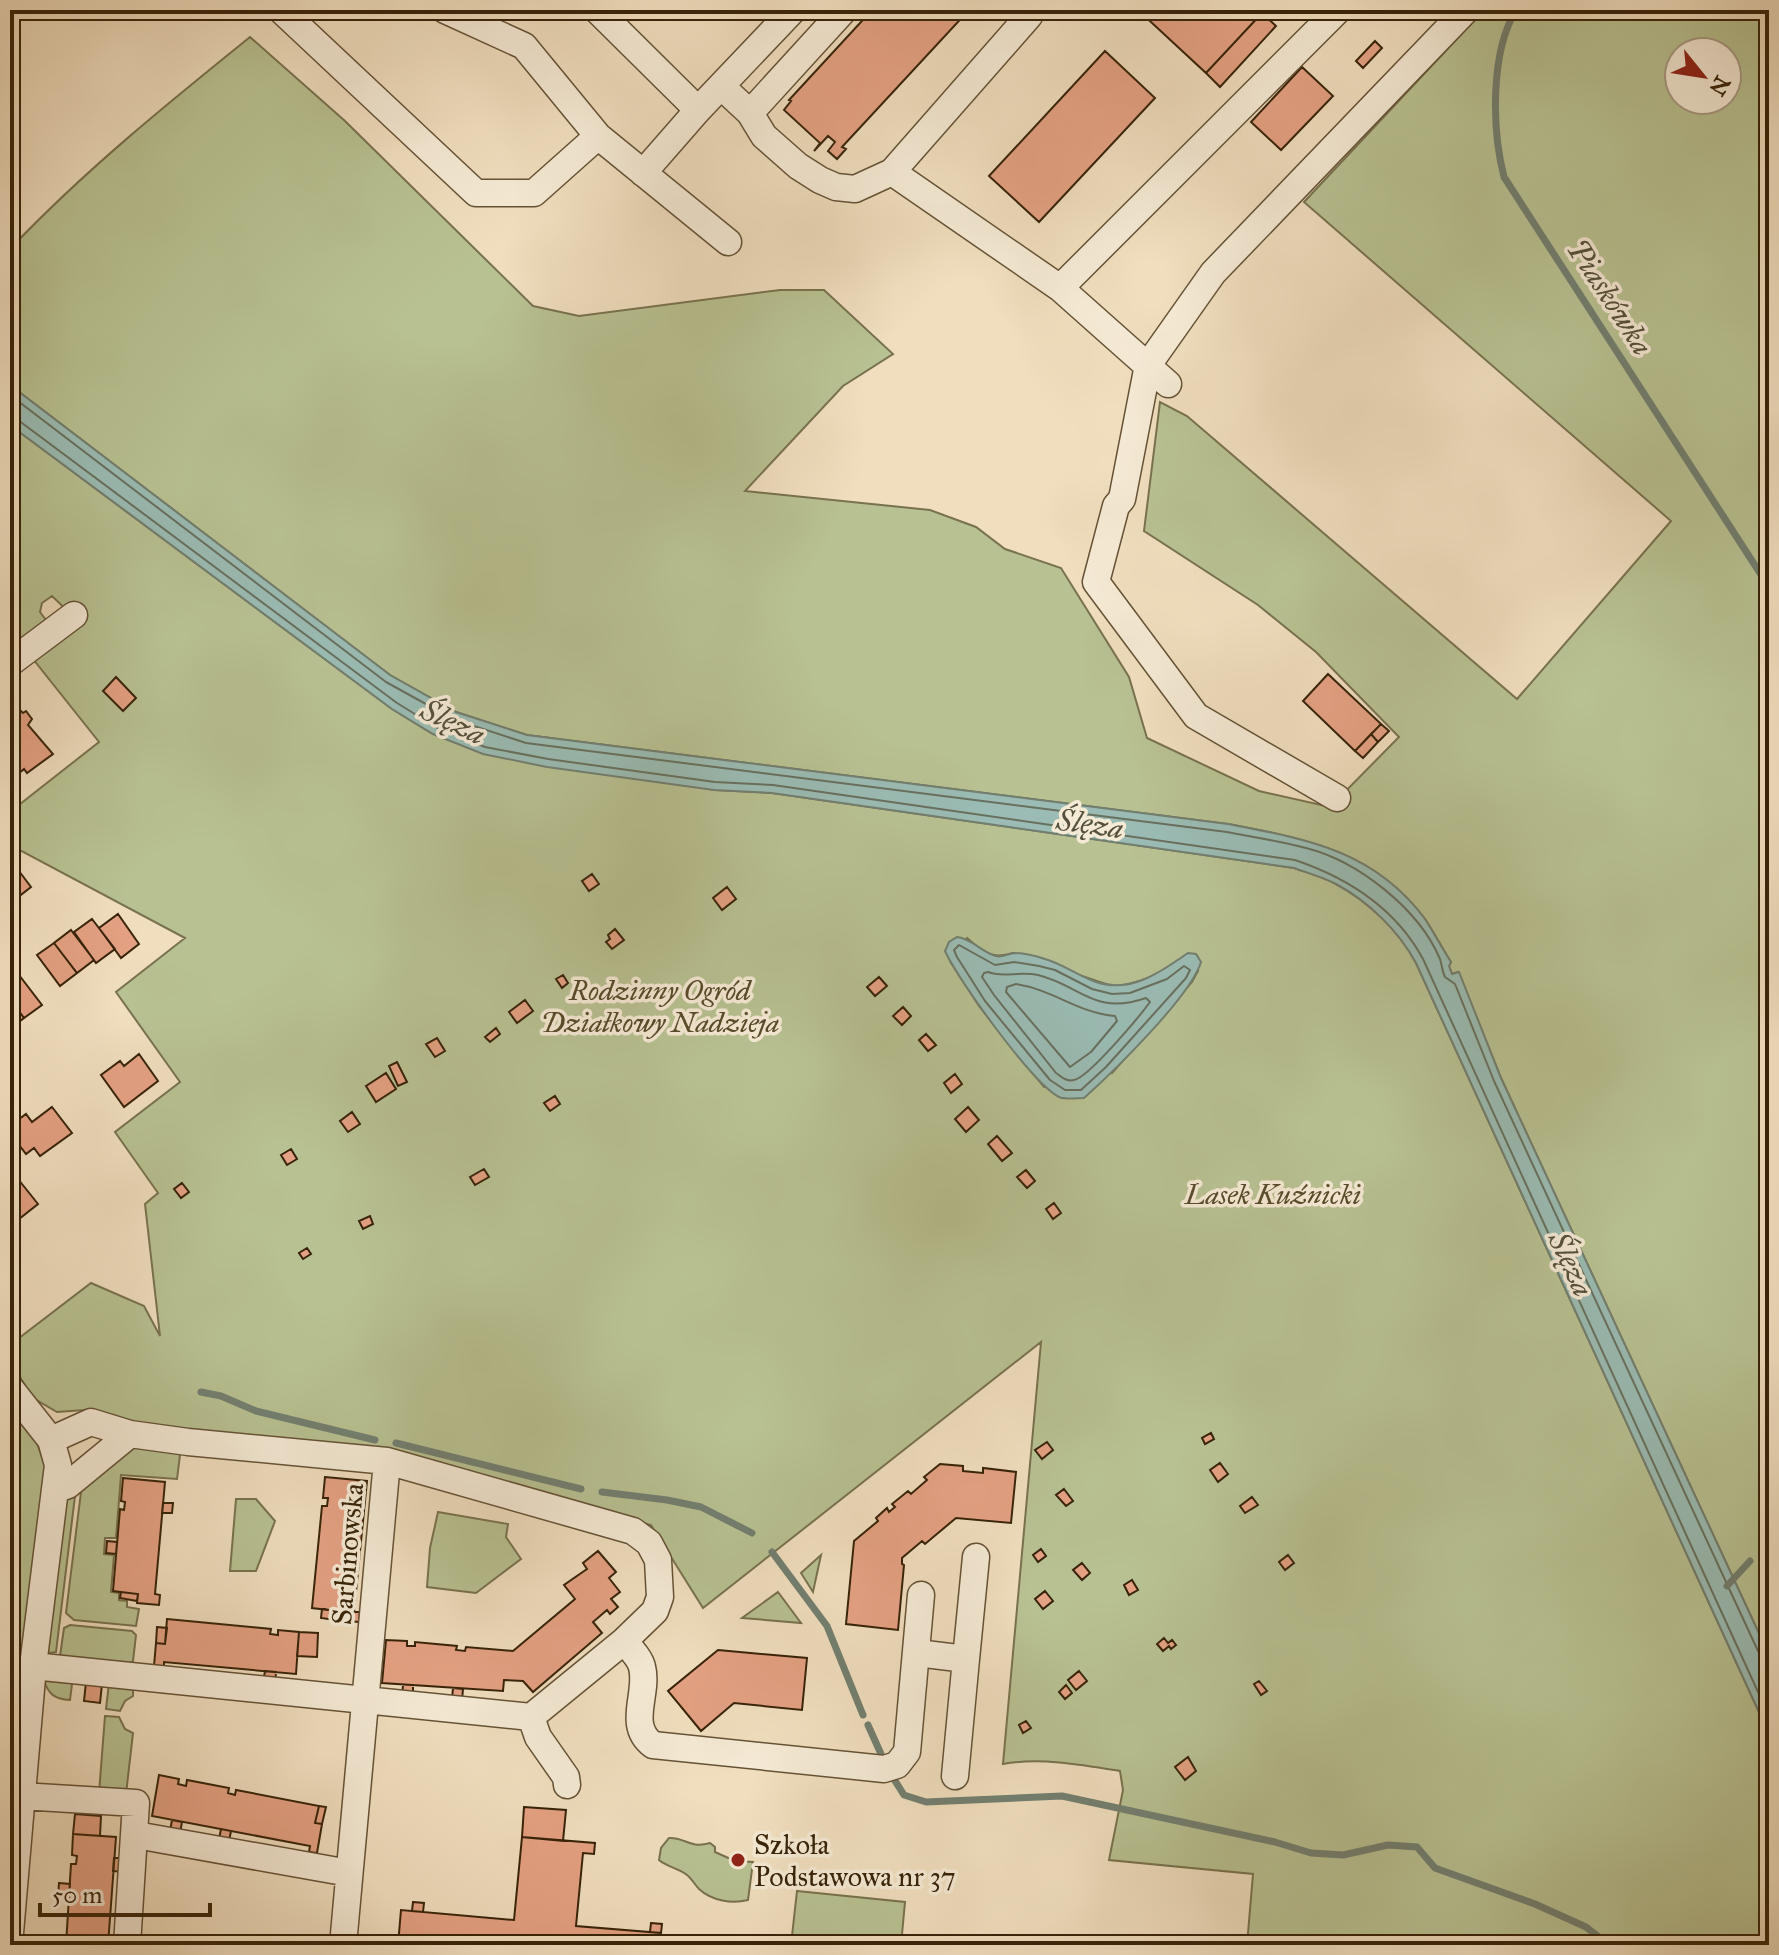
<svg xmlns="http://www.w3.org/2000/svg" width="1779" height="1955" font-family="'IM FELL Great Primer',serif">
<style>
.green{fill:#b8c192;stroke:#78724e;stroke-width:2;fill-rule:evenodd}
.water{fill:#9abcb4;stroke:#727f70;stroke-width:2}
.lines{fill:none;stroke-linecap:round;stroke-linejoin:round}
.shore{stroke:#68705e;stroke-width:2}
.stream{stroke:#727f70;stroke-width:7}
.building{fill:#e4a183;stroke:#372309;stroke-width:2}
.minor-casing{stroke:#655236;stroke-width:29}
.minor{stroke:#f5ead5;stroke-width:26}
.poi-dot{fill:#8f2418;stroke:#f5ead5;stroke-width:3}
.labels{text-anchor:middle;stroke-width:7;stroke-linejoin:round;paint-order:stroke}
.park-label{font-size:28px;font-style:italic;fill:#574a2b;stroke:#f5ead5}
.street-label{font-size:28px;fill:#372309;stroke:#f5ead5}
.poi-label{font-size:28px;fill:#372309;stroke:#f5ead5;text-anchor:start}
.water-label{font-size:30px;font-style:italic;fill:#55513c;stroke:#f5ead5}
</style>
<rect width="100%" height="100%" fill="#f0debe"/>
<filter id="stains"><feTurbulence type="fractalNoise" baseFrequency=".0025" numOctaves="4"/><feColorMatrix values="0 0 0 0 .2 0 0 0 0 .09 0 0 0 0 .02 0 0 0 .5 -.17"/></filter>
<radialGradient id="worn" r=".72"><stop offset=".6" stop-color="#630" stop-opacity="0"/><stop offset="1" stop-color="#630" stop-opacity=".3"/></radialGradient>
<path class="green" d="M1484,10H1769V1655L1501,1078L1458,972L1452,974L1449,966L1451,962C1442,948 1434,932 1425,919C1373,850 1306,839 1228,824L527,735L456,712L390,675L10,385V249C84,171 167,104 250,37L345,121L533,306L579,316L780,290H824L893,354L843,386L745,491L930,510L976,527L1005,549L1061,568L1129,677L1147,738L1259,791L1330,807L1399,737L1316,652L1258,605L1144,531L1160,402L1187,416L1517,699L1671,521L1304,202ZM1679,52H1727V100H1679Z
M10,425L392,709L433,734L714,790L772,793L1294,868C1308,873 1323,877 1336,884C1368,901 1399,931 1416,963L1769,1734V1945H1247L1253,1874L1109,1860L1123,1790L1120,1771C1084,1765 1039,1757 1003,1764L1041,1342L703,1608L651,1525L381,1449L124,1424L85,1410L57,1412L33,1398L10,1361V1345L91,1283L144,1306L160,1336L145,1204L158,1193L115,1132L180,1082L116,992L185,938L10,845V812L99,742L33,659L80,623L52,596L42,603L40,612L46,620L10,648ZM967,938C984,952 991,960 1013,953L1112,986C1136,985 1160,975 1178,960L1198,971L1192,982L1112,1073L1044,1087L979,1006L950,961Z
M10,1410L37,1443L47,1471L23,1655L10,1653Z
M132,1444L173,1449L180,1455L177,1479L121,1475L116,1538H105L104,1554L114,1555L111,1592L119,1593V1600L127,1601V1607L139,1609L136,1626L74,1620L66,1613L82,1484Z
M71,1493L75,1496L56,1652L49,1653L47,1651L66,1497Z
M236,1499H256L275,1521L256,1571H230Z
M438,1512L508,1524L506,1537L521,1559L476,1593L427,1587L430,1548Z
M821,1555L813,1592L801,1573Z
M778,1592L801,1623L742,1618Z
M70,1625L132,1631L136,1635L133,1661L127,1668L60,1656L64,1628Z
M57,1675L73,1676L70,1700C55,1699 49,1695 44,1681Z
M109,1683L133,1686V1696L125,1701L120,1711L106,1709Z
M105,1716L119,1717L125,1729L133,1733L126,1794L99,1793Z
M669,1838C685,1837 689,1849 710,1843L715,1847V1852L735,1861L753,1862L748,1900C732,1904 712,1901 699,1889C695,1885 692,1879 687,1875C678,1868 667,1867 659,1860L661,1848Z
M797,1891L905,1902L901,1945H791Z"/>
<path class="water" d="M10,385L390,675L456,712L527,735L1228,824C1306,839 1374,850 1425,919C1434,933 1442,948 1451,962L1449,966L1452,974L1459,972L1501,1078L1769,1655V1734L1416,963C1399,931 1368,901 1336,884C1323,877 1308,873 1294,868L772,793L714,790L547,767L483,754L433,734L392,709L10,425Z
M957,937C973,939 981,952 996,956C1002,958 1007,954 1014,953C1023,953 1036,956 1045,959C1063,964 1078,976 1096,982C1130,994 1161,972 1188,953L1196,954L1201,962C1191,996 1112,1073 1084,1098C1076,1098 1066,1100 1059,1097C1033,1084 958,980 945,951L949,942Z"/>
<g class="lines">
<path class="shore" d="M10,395L386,682L453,719L526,743L1227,832C1253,837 1280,841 1306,848C1358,861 1419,909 1440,959C1442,965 1442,971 1445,977L1455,984L1494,1081L1758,1651L1769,1656
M10,419L18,420L397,703L436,727L485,747L548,759L715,782L773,785L1295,860C1348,878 1396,909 1423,959L1769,1716
M959,945L995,965L1014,962L1039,966L1055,970L1092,989L1112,994L1130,993L1167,979L1184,966L1190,970L1186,978L1106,1067L1081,1090H1065L1050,1080L985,1001L957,957L954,950Z
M988,972C1002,978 1019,971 1038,975C1082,986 1094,1016 1146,998L1150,1002C1139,1017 1088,1078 1074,1080C1066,1082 1062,1077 1056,1073L994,995L982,977L984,973Z
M1016,984C1054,990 1078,1013 1115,1016L1117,1021L1091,1052L1070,1067L1006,992L1007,987Z"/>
<path class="stream" d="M1516,10C1490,53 1492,130 1504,177L1769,587
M201,1392L221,1396L256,1411L375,1440
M396,1443L581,1489
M602,1492L667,1500L701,1507L752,1533
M772,1552L827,1626L863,1715
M1727,1586L1750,1561
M868,1725L881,1754
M892,1776L904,1795L926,1802L1062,1796L1275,1842L1311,1853L1343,1855L1388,1845L1417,1847L1435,1868L1535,1904L1586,1927L1609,1945"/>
</g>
<path class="building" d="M872,10H969L842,147L846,149L837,159L828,151L835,142L828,136L814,151L820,143L784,110L791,101L789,100Z
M1138,10H1259L1262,13L1206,73Z
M1262,13L1276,26L1220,87L1206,73Z
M1375,41L1382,48L1363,68L1356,61Z
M1105,51L1155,98L1039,222L989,176Z
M1302,67L1333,96L1281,150L1251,122Z
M1328,674L1381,724L1355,751L1303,701Z
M116,677L136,698L123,711L103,691Z
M21,711L23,713L26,711L32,719L28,725L53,754L27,773L24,769L17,775L19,778L10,786V719Z
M1381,724L1389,731L1378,742L1371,734Z
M1371,734L1378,742L1363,758L1355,751Z
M10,859L31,887L13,901L10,897Z
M592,874L599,884L589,891L582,881Z
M727,887L736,899L722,910L713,898Z
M118,914L139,944L121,958L99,928Z
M92,919L115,949L96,963L74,932Z
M615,929L624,940L612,949L606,942L610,939L608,935Z
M71,930L94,960L77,973L54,943Z
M54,943L77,973L60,986L37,955Z
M19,975L42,1005L24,1018L10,999V982Z
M563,975L568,983L562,988L556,979Z
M879,977L887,986L875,996L867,987Z
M10,999L24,1018L10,1029Z
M525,1000L533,1011L517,1023L509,1012Z
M903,1007L911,1016L902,1025L893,1016Z
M496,1028L500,1034L490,1042L485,1037Z
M926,1034L936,1045L928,1051L919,1040Z
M437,1038L445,1051L435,1057L426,1044Z
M139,1054L158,1081L124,1107L101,1075L120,1061L124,1066Z
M397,1062L407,1082L398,1086L389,1066Z
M386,1073L396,1089L376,1102L366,1086Z
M955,1074L962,1084L951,1093L944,1083Z
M555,1096L560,1104L550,1111L544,1103Z
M52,1107L72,1133L40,1156L34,1148L26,1154L10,1133V1126L26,1114L32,1122Z
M968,1107L979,1120L966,1132L955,1119Z
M352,1112L360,1124L348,1132L340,1121Z
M997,1136L1012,1153L1002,1161L988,1144Z
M291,1149L297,1159L287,1165L281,1155Z
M10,1169L38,1204L19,1219L10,1208Z
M484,1169L489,1177L475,1185L470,1177Z
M1026,1170L1035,1181L1027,1188L1017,1177Z
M182,1183L189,1192L181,1198L174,1189Z
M1054,1203L1061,1213L1053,1219L1046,1209Z
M370,1216L373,1224L363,1229L359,1221Z
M307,1248L311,1254L303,1259L299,1253Z
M1211,1433L1214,1439L1205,1444L1202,1438Z
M1047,1442L1053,1450L1042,1459L1035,1450Z
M1220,1463L1228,1474L1218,1482L1210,1470Z
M940,1464L963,1466V1471L983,1473V1468L1016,1472L1011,1523L956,1518L925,1544L922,1541L902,1558V1564L904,1565L898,1630L846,1624L854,1541L878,1521L876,1518L887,1508L889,1512L895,1507L892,1504L908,1491L911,1494L927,1480L924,1477Z
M325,1477L367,1481L354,1612H360L359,1622L336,1620L337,1611L312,1608L322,1506H327L328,1498H323Z
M123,1478L165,1482L155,1594L160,1595L159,1605L137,1603L138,1594L113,1591L120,1509L124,1510L125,1502L121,1501Z
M1064,1489L1073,1501L1066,1506L1056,1495Z
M1252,1497L1258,1505L1245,1513L1240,1506Z
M163,1503H173L172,1513H162Z
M107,1541L117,1542L116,1554L106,1553Z
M1041,1549L1046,1556L1038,1562L1033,1555Z
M598,1551L616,1572L609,1578L620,1592L611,1599L618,1607L610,1614L607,1610L593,1622L602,1633L533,1692L523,1681L504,1680L503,1691L382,1683L386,1640L407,1641V1646H415V1642L457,1646L456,1650L465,1651L466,1647L513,1651L575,1599L564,1585L587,1569L583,1563Z
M1288,1555L1294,1563L1285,1570L1279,1562Z
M1082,1563L1090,1573L1082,1580L1073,1570Z
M1132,1580L1138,1590L1129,1595L1124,1585Z
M1045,1591L1053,1601L1043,1609L1035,1599Z
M121,1592L138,1594L137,1601L120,1598Z
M322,1609L337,1611L336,1620L321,1618Z
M167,1619L271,1629L270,1634L278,1635V1630L299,1632L296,1674L164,1662V1667L154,1666L156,1643L165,1644Z
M157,1627L167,1628L165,1644L156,1643Z
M299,1632L318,1633L317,1657L297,1656Z
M1164,1638L1168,1643L1172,1640L1176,1645L1171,1649L1169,1646L1163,1651L1157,1644Z
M718,1650L807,1658L802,1710L734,1703L701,1731L668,1691Z
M265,1671L276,1672L275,1683L263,1682Z
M1079,1671L1087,1681L1076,1690L1068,1680Z
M1259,1681L1267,1691L1261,1695L1254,1684Z
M86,1682L102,1684L100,1703L84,1701Z
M403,1685H413V1696L402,1695Z
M1066,1685L1072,1693L1065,1699L1059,1692Z
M453,1688L463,1689L462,1700L452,1699Z
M1026,1721L1031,1728L1023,1733L1019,1725Z
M1188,1757L1196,1771L1185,1780L1175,1767Z
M159,1775L179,1779L178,1784L186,1786L187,1780L229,1788L228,1793L235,1795L236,1790L319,1806L315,1823L322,1824L317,1853L309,1852L310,1846L152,1816Z
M319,1806L326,1807L322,1824L315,1823Z
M524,1807L566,1810L563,1841L522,1837Z
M75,1814L101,1816L100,1836L73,1834Z
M172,1820L182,1822L180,1833L170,1831Z
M221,1829L231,1831L229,1841L219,1839Z
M73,1834L116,1837L108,1945H66L71,1864H76L77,1856L72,1855Z
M522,1837L595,1843L594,1854L583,1853L576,1926L661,1933L660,1945H565L566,1937L535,1935L534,1945H398L401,1910L514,1920Z
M114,1858H125L124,1872L113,1871Z
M59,1883L70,1884L69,1897L58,1896Z
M413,1902L424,1903L423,1912L412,1911Z
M651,1923L662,1924L661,1933L650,1932Z"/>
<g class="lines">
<defs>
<path id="minor" d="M281,10L476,193H534L598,136
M445,10L524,46L598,136L728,242
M597,10L698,110L793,10
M721,86L750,113L764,136L798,166L820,180L836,187L855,189L892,172L1060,288L1168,384
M750,113L844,10
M892,172L1029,16L1030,10
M643,173L698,110
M1060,288L1338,10
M10,663L74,615
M1337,798L1196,716L1096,582L1116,506L1122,499L1148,365L1213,273L1466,10
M10,1388L51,1440L58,1465L33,1666L10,1933
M57,1489L68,1485L130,1434
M624,1641C630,1648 640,1658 642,1667C649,1694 626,1725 653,1745L884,1769L897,1765L907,1752L921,1595
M917,1653L966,1659L976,1557
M33,1666L531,1717L624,1641L655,1611L660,1597L658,1560L649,1543L633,1531L387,1461L188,1442L130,1434L91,1422L51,1440
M531,1717L538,1737L566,1777L567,1785
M955,1776L966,1659
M21,1796L136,1803L127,1945
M136,1835L349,1873
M343,1945L387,1461"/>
</defs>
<use href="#minor" class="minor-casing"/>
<use href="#minor" class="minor"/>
</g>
<circle class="poi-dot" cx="738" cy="1860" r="8"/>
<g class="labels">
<g class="park-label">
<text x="660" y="1000">Rodzinny Ogród<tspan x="660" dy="32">Działkowy Nadzieja</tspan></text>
<text x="1273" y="1204">Lasek Kuźnicki</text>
</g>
<g class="street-label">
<text transform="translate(347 1554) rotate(-85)" y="10">Sarbinowska</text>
</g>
<g class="poi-label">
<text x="754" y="1854">Szkoła<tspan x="754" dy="32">Podstawowa nr 37</tspan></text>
</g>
<g class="water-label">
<text transform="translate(1610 297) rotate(57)" y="10">Piaskówka</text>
<text transform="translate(453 722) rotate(25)" y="10">Ślęza</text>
<text transform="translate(1090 824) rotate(8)" y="10">Ślęza</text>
<text transform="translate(1571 1264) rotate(65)" y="10">Ślęza</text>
</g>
</g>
<rect width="1779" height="1955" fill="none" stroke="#f0debe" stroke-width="40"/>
<rect x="12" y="12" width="1755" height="1931" fill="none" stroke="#372309" stroke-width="4"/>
<rect x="20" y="20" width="1739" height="1915" fill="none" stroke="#372309" stroke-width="2"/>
<g transform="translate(1703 76) rotate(120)"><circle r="38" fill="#f5ead5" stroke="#a99a83" stroke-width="2"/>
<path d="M0-6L14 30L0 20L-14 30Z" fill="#8f2418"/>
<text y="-12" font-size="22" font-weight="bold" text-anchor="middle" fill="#372309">N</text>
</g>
<path d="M40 1903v12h170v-12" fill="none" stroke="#372309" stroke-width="4"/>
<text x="52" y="1903" font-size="24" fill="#372309" stroke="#f5ead5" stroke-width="6" paint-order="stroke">50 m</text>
<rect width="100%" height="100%" filter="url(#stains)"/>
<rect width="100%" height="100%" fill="url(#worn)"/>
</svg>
